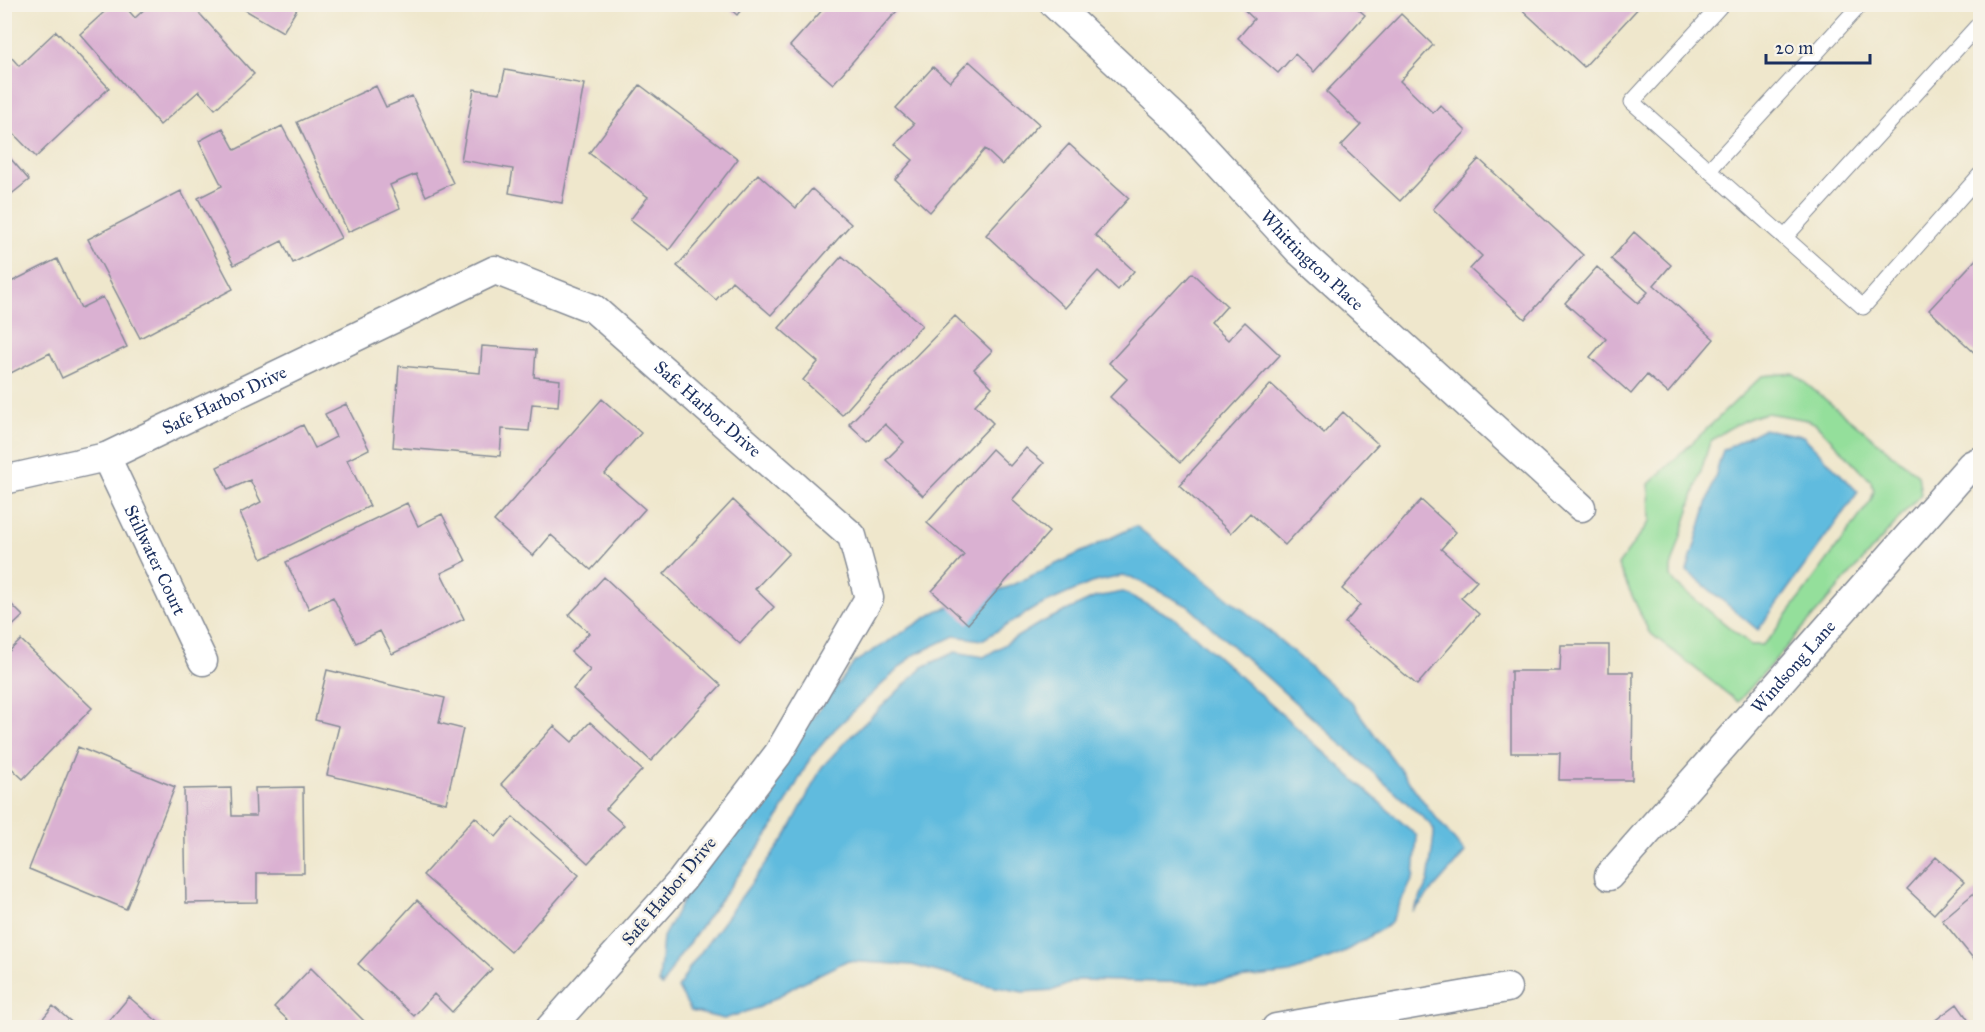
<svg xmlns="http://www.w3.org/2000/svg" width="1985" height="1032" font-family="'IM FELL Great Primer',serif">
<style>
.green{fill:#94df9b;stroke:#58877c;stroke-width:1.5;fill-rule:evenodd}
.water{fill:#61bbde;stroke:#3e759e;stroke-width:1.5}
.building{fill:#dab1d2}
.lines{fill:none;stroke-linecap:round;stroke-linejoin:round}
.lane-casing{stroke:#858b95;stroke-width:17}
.street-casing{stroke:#858b95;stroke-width:31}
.lane{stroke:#fff;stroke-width:15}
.street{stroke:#fff;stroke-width:28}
.labels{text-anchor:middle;stroke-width:5;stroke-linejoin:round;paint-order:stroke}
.street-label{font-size:18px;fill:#1b2f5e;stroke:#f7f3e8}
</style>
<rect width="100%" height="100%" fill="#f7f3e8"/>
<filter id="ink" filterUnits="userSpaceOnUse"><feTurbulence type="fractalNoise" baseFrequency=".0167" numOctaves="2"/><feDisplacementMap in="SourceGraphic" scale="12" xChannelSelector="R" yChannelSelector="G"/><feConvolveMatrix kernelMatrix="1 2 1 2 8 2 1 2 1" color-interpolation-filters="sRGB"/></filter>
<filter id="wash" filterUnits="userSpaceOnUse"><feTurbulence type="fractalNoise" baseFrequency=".008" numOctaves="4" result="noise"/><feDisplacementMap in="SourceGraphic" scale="24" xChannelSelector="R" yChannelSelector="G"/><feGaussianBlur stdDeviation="1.35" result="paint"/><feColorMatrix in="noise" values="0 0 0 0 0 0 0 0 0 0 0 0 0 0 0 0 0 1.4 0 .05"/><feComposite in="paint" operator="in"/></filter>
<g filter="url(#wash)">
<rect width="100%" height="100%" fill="#efe7cc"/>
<path class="green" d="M1793,373L1918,475L1921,494L1738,702L1649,632L1618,565L1650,521L1649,484L1762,376ZM1767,413L1808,420L1816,424L1870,480L1874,490L1871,501L1770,638L1762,645H1751L1676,584L1671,577V568L1710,442C1725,429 1748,417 1767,413Z"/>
<path class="water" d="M1763,429L1803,436L1858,492L1758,630L1687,571L1723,450Z
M1136,526L1260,623L1351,702L1429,809L1465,853L1413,912L1428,882L1434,835V830L1429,823L1188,606L1131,577L1122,576L1091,583L1035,608L982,640L954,636L912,656L835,729L811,757L772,829L678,958L662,986L659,983L663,937L704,862L855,662L937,611L1008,587Z
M1123,592L1176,619L1417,836L1414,876L1390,924L1339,955L1290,973L1204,983L1078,980L1054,990L1023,992L986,985L912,965L846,961L799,984L760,1007L724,1019L691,1011L678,988L690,967L786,836L822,767L846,741L923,667L955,652L984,657L1040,623L1096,597Z"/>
<g id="blocks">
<path class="building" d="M113,4H123L135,18L150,4H191L254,74L215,109L199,91L160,125L80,34Z
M235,4H300L283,32Z
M725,4H746L737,15Z
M822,4H903L833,84L790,46L825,7Z
M1238,4H1352L1365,15L1314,72L1295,54L1278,73L1238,38L1254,19Z
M1516,4H1642L1584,67Z
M1401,14L1433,45L1400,81L1433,113L1440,105L1466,131L1400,201L1341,146L1361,125L1326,92Z
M56,31L109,88L36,157L4,124V49L19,66Z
M969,61L1039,124L1002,165L985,149L930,212L895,180L913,160L895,144L914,124L896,108L933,67L950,82Z
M505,70L584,84L562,203L509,193L513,169L461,160L474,89L500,93Z
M640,85L738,159L669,250L630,220L648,197L589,153Z
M376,86L386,107L412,96L453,183L426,196L416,174L390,185L400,208L348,232L297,122Z
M282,126L341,238L293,263L282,241L234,265L198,198L222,186L199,141L223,128L235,150Z
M1069,144L1129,198L1095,235L1134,271L1118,290L1098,271L1065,308L986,235Z
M4,151L29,180L4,200Z
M1479,159L1583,255L1525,319L1470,269L1482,256L1433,209Z
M758,174L796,208L812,189L851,224L771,315L732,281L716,300L677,266Z
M181,191L233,289L140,338L88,239Z
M1634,232L1671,265L1654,285L1714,339L1668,393L1647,375L1631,394L1590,357L1606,339L1565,303L1597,267L1638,303L1648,292L1611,259Z
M1980,255V358L1929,310Z
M842,256L922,325L842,415L803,380L818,362L779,328Z
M57,259L81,308L103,297L127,347L62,378L50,353L7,375L5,369V285Z
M1192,273L1227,306L1211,324L1228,340L1245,322L1280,355L1181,462L1110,397L1127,379L1109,363Z
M955,316L992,351L974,369L992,387L975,405L993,423L923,496L886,460L904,442L885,424L868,442L849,424Z
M482,346L536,350L534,377L560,380L558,406L532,404L529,431L502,429L500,456L393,447L399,366L480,373Z
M1271,384L1324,433L1343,412L1378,444L1285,545L1250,513L1231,533L1179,485Z
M602,399L641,433L605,474L645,509L591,570L551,535L533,556L494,521Z
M346,404L369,449L347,460L370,506L262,559L240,513L261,502L250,480L228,490L217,467L303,425L315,448L336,437L325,414Z
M1026,448L1044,463L1012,500L1049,532L968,624L932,591L964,555L927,523L992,449L1010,466Z
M733,500L789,553L755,589L774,607L740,644L664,574Z
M1421,500L1456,532L1441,549L1477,581L1461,598L1479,614L1417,685L1345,623L1360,605L1342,589Z
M407,503L418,526L442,514L466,561L441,573L464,619L392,654L380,631L356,643L333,597L309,609L286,562Z
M604,577L721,685L651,761L573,689L590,670L571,652L589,633L569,615Z
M4,597L23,616L4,634Z
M21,640L92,708L23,779L4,761V656Z
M1561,645H1609V672H1633L1632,780H1559L1560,753H1511V671H1560Z
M327,670L445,698L439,723L463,729L446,803L327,775L339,726L315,720Z
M590,722L642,770L606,809L624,825L588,863L501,784L554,726L572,742Z
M78,747L175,787L126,909L29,869Z
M303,787L304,873H257V902L186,903L184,789L231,788L232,816H256L255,788Z
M475,817L496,837L513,817L579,875L511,952L423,875Z
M1936,857L1964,882L1934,914L1907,889Z
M1980,888V959L1976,962L1942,920Z
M417,900L492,969L452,1012L434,994L414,1016L358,964Z
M311,968L371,1028H287L291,1023L274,1007Z
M129,997L165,1028H103Z
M1957,1004L1974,1028H1925Z
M53,1006L78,1028H35Z"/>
</g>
</g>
<g filter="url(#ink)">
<use href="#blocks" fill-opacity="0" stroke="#858b95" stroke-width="1.5"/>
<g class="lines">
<defs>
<path id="lane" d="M1722,4L1632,102L1863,307L1980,175
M1709,170L1861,4
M1785,237L1980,23"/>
<g id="street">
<path id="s1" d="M1054,4L1181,123L1300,252L1581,507"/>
<path id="s2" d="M106,457L203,661"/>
<path id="s3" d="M4,480L106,457L495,270L594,309L852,536L869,598L778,754L682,880L550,1028"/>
<path id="s4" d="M1609,876L1971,465L1980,461"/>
<path d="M1276,1028L1507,988"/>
</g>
</defs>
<use href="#lane" class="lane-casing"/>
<use href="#street" class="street-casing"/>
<use href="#lane" class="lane"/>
<use href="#street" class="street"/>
</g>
</g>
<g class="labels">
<g class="street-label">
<text dy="6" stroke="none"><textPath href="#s1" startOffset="364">Whittington Place</textPath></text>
<text dy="6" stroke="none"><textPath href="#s3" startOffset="236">Safe Harbor Drive</textPath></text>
<text dy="6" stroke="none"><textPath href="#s3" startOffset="794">Safe Harbor Drive</textPath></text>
<text dy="6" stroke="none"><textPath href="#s2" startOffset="114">Stillwater Court</textPath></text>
<text dy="6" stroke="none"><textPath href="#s4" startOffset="279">Windsong Lane</textPath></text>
<text transform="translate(669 891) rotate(-50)" y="6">Safe Harbor Drive</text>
</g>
</g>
<rect width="1985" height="1032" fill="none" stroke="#f7f3e8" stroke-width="24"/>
<path d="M1766 54v9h104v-9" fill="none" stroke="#1b2f5e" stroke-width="3"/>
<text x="1775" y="54" font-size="18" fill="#1b2f5e" stroke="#f7f3e8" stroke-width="4.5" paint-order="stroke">20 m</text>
</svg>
